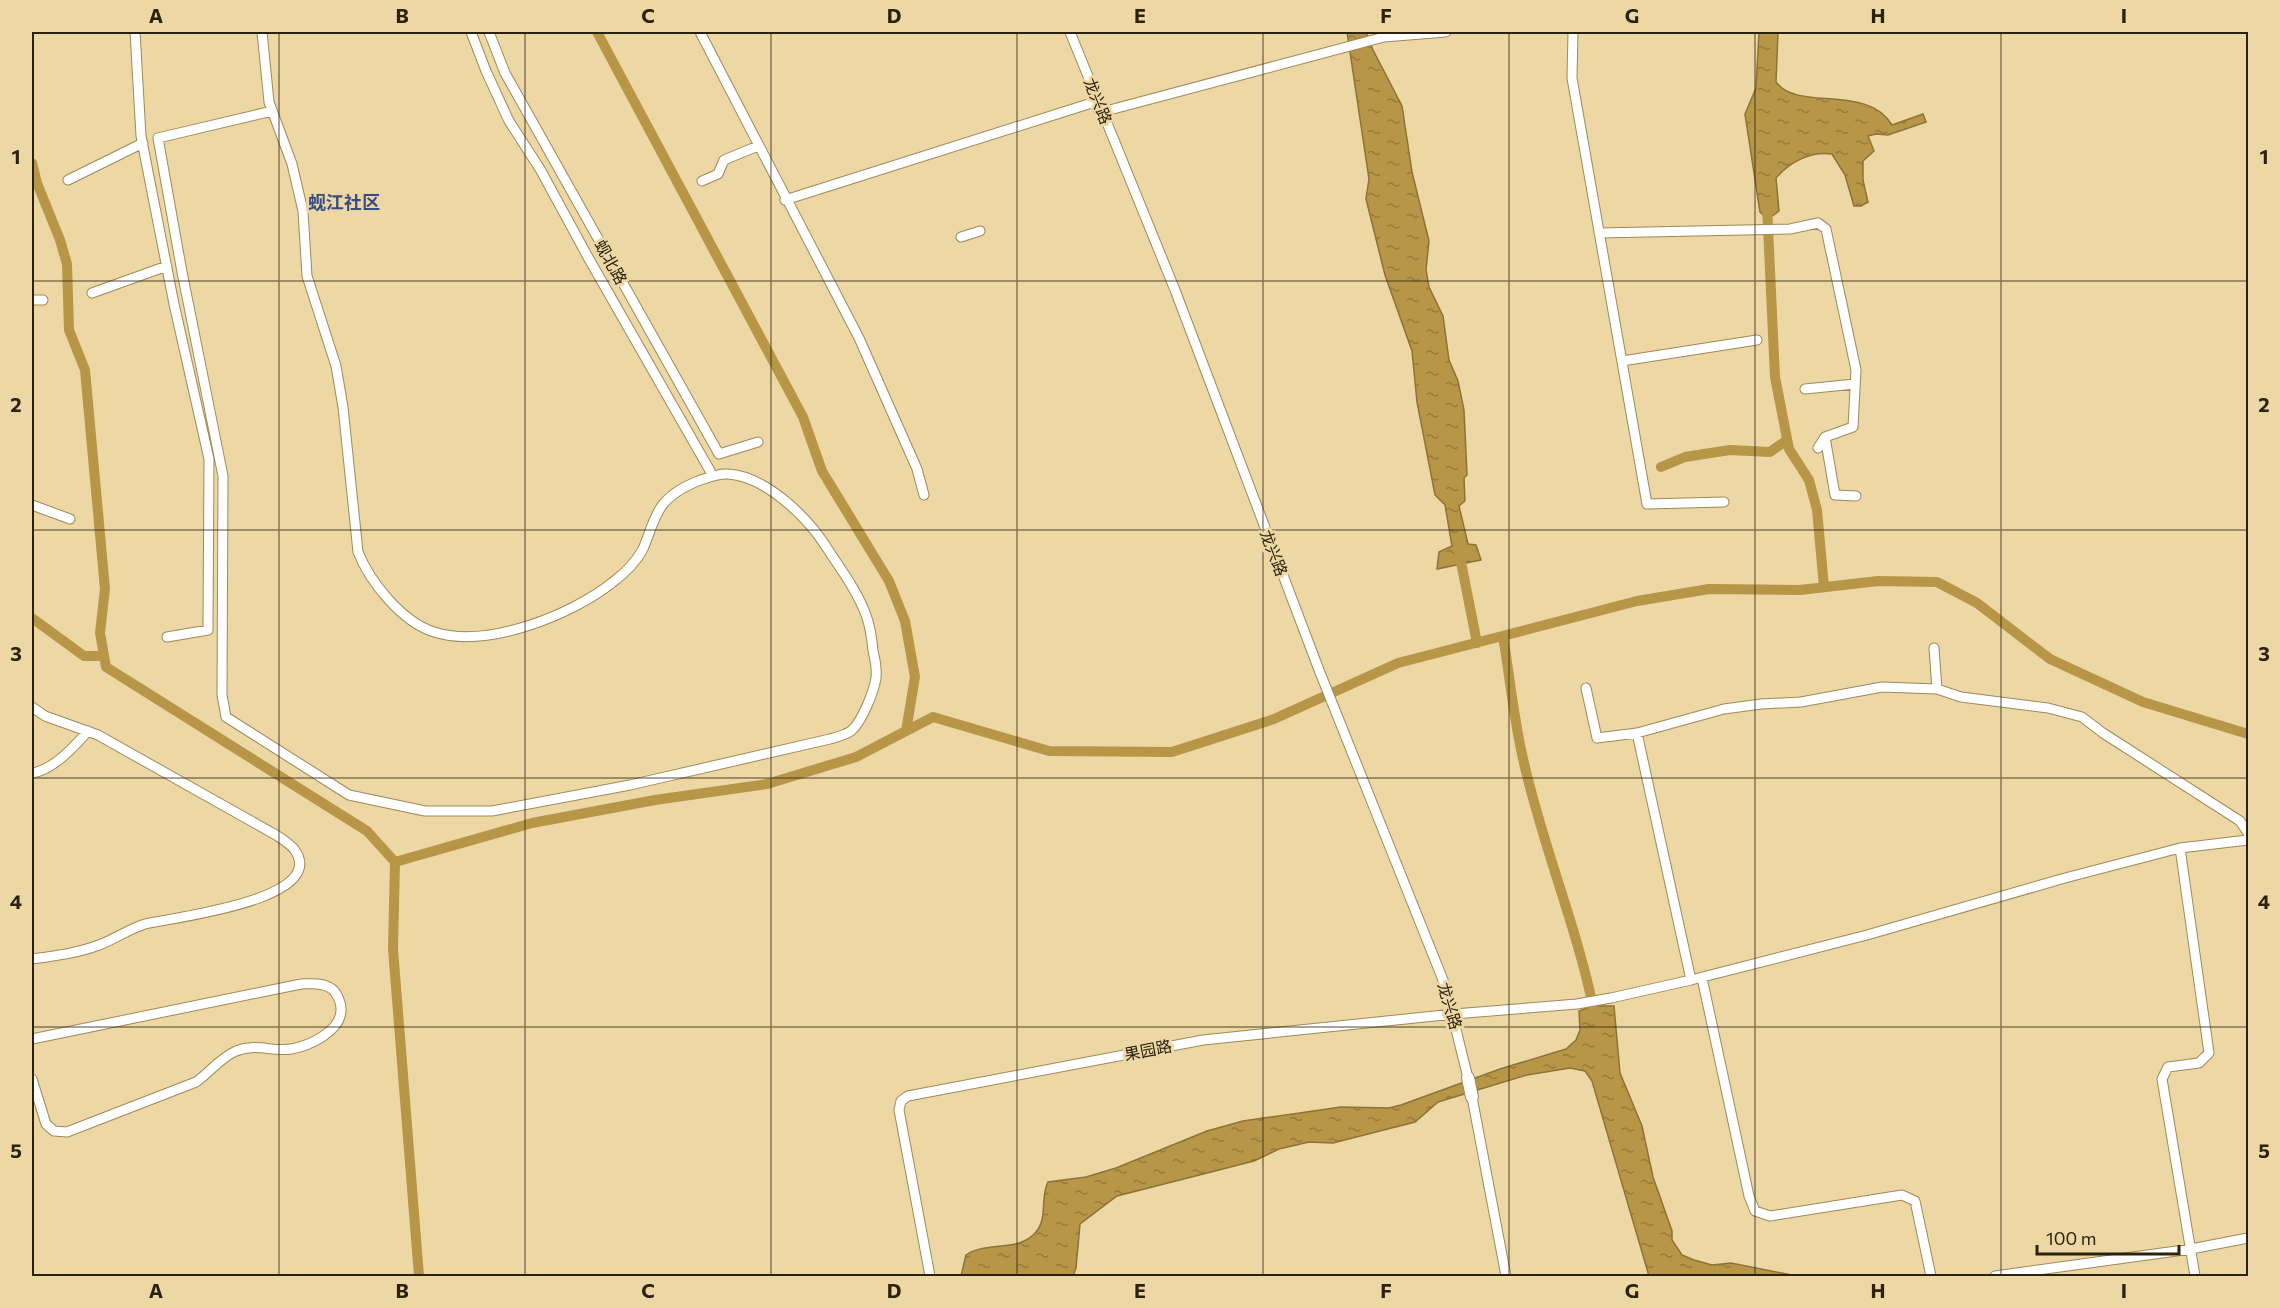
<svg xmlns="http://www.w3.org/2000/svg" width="2280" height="1308" font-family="Commissioner,'Noto Sans SC',sans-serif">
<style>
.water{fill:url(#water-ripples);stroke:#8d7336;stroke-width:1.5}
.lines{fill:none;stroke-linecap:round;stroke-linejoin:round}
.canal{stroke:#b79647;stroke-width:10}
.minor-casing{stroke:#9e8959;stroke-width:11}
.major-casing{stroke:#9e8959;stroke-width:14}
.minor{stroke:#fff;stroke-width:9}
.major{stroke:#fff;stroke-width:12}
.grid{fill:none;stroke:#2b220e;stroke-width:1.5;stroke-opacity:0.55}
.labels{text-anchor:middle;stroke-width:6;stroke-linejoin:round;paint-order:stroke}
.street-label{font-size:16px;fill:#2b220e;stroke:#edd7a4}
.neighbourhood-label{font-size:18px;font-weight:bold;fill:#364c86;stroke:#edd7a4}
.neatline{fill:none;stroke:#2b220e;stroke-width:2}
.grid-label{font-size:20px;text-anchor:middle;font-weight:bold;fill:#2b220e}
</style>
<defs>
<pattern id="water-ripples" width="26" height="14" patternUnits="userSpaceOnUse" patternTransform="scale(1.5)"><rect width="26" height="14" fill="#b79647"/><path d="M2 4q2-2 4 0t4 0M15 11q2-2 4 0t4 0" fill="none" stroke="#957a3a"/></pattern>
</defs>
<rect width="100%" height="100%" fill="#edd7a4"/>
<path class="water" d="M1347,32H1366L1373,50L1402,106L1412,172L1429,241L1426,270L1429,287L1443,316L1449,360L1458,381L1464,410L1467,475L1464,478L1465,501L1459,506L1468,544L1476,545L1481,560L1437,569L1439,552L1452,546L1445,505L1435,495L1417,402L1412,351L1385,275L1366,199L1369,179Z
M1759,32H1778L1776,82C1797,112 1867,83 1892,125L1923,114L1926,122L1888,135L1876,134L1868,136L1874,151L1863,161V180L1868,202L1861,206H1854L1845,175L1832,154C1810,151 1790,162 1776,178L1779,211L1768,219L1760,212L1745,114L1756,88Z
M1593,1006H1614L1620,1073L1642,1126L1653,1177L1672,1231V1240L1682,1255L1694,1260L1712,1265L1731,1263L1797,1276H1649L1592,1081L1585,1071L1570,1068L1527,1075L1438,1102L1415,1122L1333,1143L1309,1142L1279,1149L1254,1161L1117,1196L1080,1224L1076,1268L1073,1276H961L966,1255C985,1241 1019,1253 1036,1232C1048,1218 1040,1197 1048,1182L1086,1177L1116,1168L1207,1131L1243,1121L1341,1107L1389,1108L1401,1105L1500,1069L1566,1049L1576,1040L1580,1030L1579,1011Z"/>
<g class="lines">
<path class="canal" d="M597,32L803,417L822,471L889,581L905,621L915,677L906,731
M32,163L37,183L60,240L67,264L69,330L85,370L105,589L100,633L106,667L367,831L395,862L393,949L419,1276
M1767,206L1775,377L1789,449L1809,480L1817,510L1824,587
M1661,467L1685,457L1730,450L1770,452L1787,440
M1459,552L1477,643
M32,618L84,656H104
M1503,636C1510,678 1514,722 1524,763C1543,847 1577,927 1594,1011
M395,862L532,823L655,800L767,784L856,757L933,717L1049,751L1172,752L1274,719L1398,663L1637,601L1709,589L1800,590L1878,581L1937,582L1977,603L2050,659L2143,702L2248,734"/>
<defs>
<path id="minor" d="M135,32L141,136L174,304L209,459L208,630L167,637
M262,32L269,102L292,164L303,211L307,276L336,366L343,407L358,552C370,582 402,622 434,632C487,649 572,615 613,582C625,573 636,562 643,549C649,535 653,519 661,507C670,494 683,487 698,481C707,478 718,473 728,474C765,476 806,516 825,545C839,567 857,590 866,615C870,626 872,639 873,651C875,659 877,669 876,678C874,691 862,722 851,731C845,735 837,737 830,739L630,785L492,811H425L349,795L226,717L222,695L223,476L182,272L158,138L272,111
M471,32L486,71L509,121L540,169L589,259L713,476
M489,32L505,73L719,454L758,442
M700,32L859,338L917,469L924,495
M1070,32L1175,290L1319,670L1445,985L1468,1078
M1573,32L1572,78L1647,504L1724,502
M1102,112L1384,37L1446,32
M68,180L143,143
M702,181L718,174L724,160L758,146
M785,200L1098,101
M1599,233L1790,229L1818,223L1826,229L1856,370L1853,427L1825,437L1818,448
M961,237L980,231
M92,293L167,266
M32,300H43
M1622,361L1757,340
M1805,389L1855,384
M1825,437L1835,495L1856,496
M32,505L70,519
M1934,648L1937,689
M1586,688L1597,738L1637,733
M32,707L45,716L98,735L276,835C282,839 290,844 294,849C332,900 169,918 145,924C129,929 115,939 99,945C78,953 54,956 32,959
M32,773C53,770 74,747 88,731
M2180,848L2209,1053L2199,1063L2168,1067L2162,1079L2195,1276
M1702,978L1749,1196L1755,1211L1770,1216L1902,1195L1915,1201L1931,1276
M1691,980L1637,733L1724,709L1761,704L1801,702L1882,687L1937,689L1961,697L2048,708L2082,717L2103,733L2240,821L2248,833
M32,1039L301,984C313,984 322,982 332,989C337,993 341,1002 341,1009C342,1031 309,1046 291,1049C271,1052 257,1043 236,1051C220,1058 210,1072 196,1082L67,1132L54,1131L46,1124L32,1079
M1472,1097L1506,1276
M930,1276L899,1110L901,1101L908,1096L1203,1040L1454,1014L1577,1004L1611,998L1691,980L1867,935L2065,878L2180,848L2248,840
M1995,1276L2191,1249L2248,1238"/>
<path id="major" d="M1468,1078L1472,1097"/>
</defs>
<use href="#minor" class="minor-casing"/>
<use href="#major" class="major-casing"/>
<use href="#minor" class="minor"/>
<use href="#major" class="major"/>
</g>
<path class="grid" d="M279,32V1276M525,32V1276M771,32V1276M1017,32V1276M1263,32V1276M1509,32V1276M1755,32V1276M2001,32V1276M32,281H2248M32,530H2248M32,778H2248M32,1027H2248"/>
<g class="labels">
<g class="street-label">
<text transform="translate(1098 101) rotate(68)" y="6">龙兴路</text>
<text transform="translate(611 262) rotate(61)" y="6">蚬北路</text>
<text transform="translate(1274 553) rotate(69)" y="6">龙兴路</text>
<text transform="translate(1450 1006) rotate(74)" y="6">龙兴路</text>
<text transform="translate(1148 1050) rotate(-11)" y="6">果园路</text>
</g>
<g class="neighbourhood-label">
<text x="344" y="209">蚬江社区</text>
</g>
</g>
<rect width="2280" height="1308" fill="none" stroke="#edd7a4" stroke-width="66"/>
<path d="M2037 1245v9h142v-9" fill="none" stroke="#2b220e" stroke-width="3"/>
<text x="2046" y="1245" font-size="18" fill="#2b220e" stroke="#edd7a4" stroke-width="4.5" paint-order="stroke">100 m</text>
<rect x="33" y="33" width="2214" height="1242" class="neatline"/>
<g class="grid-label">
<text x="156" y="23">A</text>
<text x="402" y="23">B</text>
<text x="648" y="23">C</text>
<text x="894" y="23">D</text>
<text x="1140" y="23">E</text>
<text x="1386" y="23">F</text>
<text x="1632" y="23">G</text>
<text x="1878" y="23">H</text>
<text x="2124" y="23">I</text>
<text x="16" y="164">1</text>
<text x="2264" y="164">1</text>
<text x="16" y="412">2</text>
<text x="2264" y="412">2</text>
<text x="16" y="661">3</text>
<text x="2264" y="661">3</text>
<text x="16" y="909">4</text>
<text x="2264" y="909">4</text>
<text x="16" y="1158">5</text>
<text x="2264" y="1158">5</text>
<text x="156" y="1298">A</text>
<text x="402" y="1298">B</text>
<text x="648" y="1298">C</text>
<text x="894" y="1298">D</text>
<text x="1140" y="1298">E</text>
<text x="1386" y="1298">F</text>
<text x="1632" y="1298">G</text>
<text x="1878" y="1298">H</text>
<text x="2124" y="1298">I</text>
</g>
</svg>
